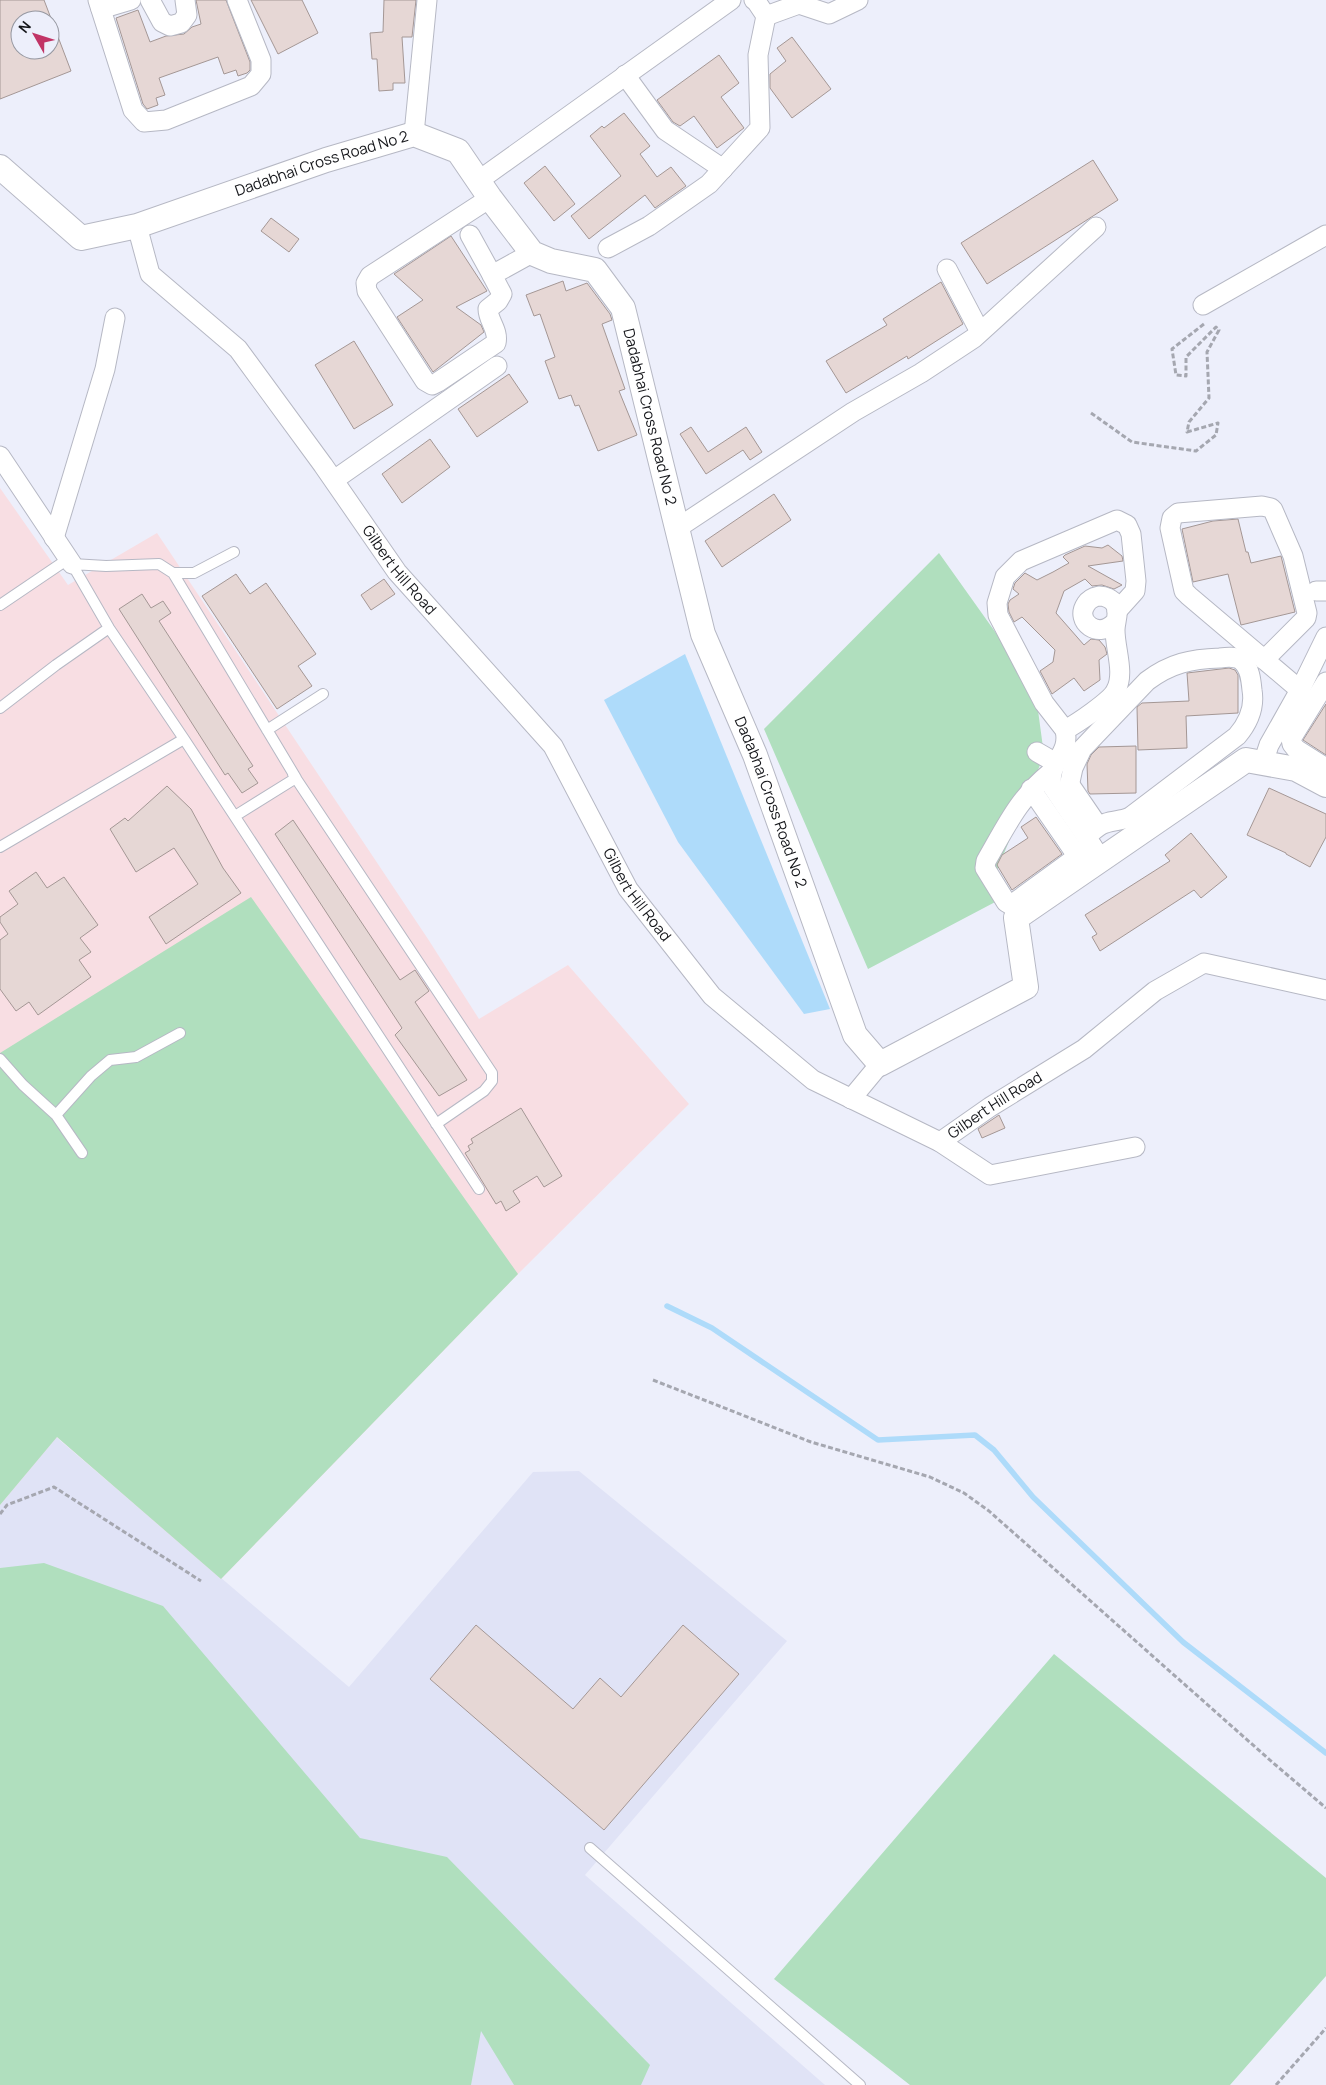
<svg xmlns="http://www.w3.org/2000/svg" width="1326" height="2085" font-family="Manrope,sans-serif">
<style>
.built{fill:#e0e3f6}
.education{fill:#f8dee3}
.green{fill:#b0dfbe}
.water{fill:#aedbfa}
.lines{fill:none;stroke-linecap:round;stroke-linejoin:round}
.stream{stroke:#aedbfa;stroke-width:5.5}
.building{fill:#e6d7d5;stroke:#a49795;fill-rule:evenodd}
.service-casing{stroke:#b6b8c4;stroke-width:12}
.minor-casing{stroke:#b6b8c4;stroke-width:21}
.tertiary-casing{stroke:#b6b8c4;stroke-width:26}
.path{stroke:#a5a7b0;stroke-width:3;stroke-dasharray:5 2.5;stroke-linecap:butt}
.service{stroke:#fff;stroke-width:10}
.minor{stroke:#fff;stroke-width:19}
.tertiary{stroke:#fff;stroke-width:24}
.labels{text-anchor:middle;stroke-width:4;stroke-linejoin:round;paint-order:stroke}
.street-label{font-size:15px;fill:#141519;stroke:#edeffb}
</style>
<rect width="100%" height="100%" fill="#edeffb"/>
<path class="built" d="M56,1437L349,1687L533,1472L579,1471L787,1641L585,1875L825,2085H0V1505Z"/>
<path class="education" d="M0,488L68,585L157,533L428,939L479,1019L568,965L689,1104L518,1274L221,1579L57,1437L0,1505Z"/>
<path class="green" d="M939,553L1035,688L1044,755L992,883L999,900L868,969L764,729Z
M251,897L518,1274L221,1579L57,1437L0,1505V1053Z
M44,1563L163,1606L360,1838L447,1857L650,2065L641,2085H514L481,2031L471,2085H0V1568Z
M1054,1654L1326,1878V1976L1230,2085H910L774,1979Z"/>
<path class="water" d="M685,654L830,1009L804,1014L678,842L604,700Z"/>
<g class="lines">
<path class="stream" d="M667,1306L712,1328L878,1440L975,1435L994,1450L1033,1497L1183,1642L1326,1753"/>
</g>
<path class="building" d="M0,0H44L71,71L0,99ZM20,20H50V50H20Z
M196,0H226L250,62V70L247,73L238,76L236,70L224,74L218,57L159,78L165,95L156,98L158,105L147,109L143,104L116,18L138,10L150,42L166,36L184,34L192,27L201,24Z
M251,0H302L318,33L278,54Z
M384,0H416L412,37H402L405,83H393V90L379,91L377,59H372L370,33L383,32Z
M792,37L831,89L792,118L770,88V74L786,61L777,48Z
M719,55L739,83L721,97L744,128L717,148L694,116L680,126L673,122L657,100Z
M624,113L650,146L640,154L657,177L671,167L686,186L655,208L645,195L589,239L571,216L621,176L590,136L602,126L604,128Z
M1093,160L1118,200L987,284L961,243Z
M545,166L575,204L554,221L524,183Z
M271,218L299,239L289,252L261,231Z
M451,236L487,291L456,307L481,325L484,332L433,372L397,317L423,300L394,274Z
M563,281L566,291L587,283L610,314L612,320L602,324L625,389L619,391L637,435L598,451L579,405L575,406L571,395L559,399L545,361L555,357L540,314L534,316L526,295Z
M941,282L963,324L908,359L907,356L846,393L826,361L887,325L883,319Z
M354,341L393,405L354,429L315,365Z
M509,374L528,402L477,437L458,409Z
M691,427L708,452L746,427L762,452L750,460L743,450L706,474L680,434Z
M430,439L450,467L402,503L382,474Z
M774,494L791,520L722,567L705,541Z
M1238,519L1246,552H1248L1251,563L1281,556L1295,612L1241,625L1228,574L1193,582L1182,529L1213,521Z
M1108,545L1122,556L1123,561L1088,566L1122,585L1114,589L1102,585L1092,586L1085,579L1064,591L1056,613L1084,645L1091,639L1099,640L1105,647L1107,654L1099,660L1100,680L1084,691L1074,678L1052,694L1040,671L1053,662L1055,650L1022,617L1014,622L1009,612L1008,604L1010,600L1019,594L1013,589L1015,583L1025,573L1037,580L1053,572L1069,563L1063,557L1065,555L1085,546L1102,548Z
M236,574L250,594L266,583L316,654L298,666L312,686L277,709L202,596Z
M384,579L395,594L371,610L361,595Z
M142,594L151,608L163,601L171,613L159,621L253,766L248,769L258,783L242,793L228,773L225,775L119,609Z
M1229,668L1235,670L1238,675V713L1186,716L1187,748L1138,750L1137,707L1142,703L1189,701L1187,673Z
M1326,704V755L1303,740Z
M1136,746V793L1090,794L1088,791L1087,764L1091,755L1099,747Z
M167,786L191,809L223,868L241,893L166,944L149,917L198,884L174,848L136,872L110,829L125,818L128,821Z
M1269,788L1326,814V837L1310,867L1286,854V853L1247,835Z
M1036,817L1062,854L1012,890L997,865L1002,855L1028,838L1021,827Z
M293,820L400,980L415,970L429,991L415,1002L467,1080L439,1096L395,1035L402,1028L275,834Z
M1191,833L1227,877L1201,898L1194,890L1100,951L1092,937L1097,934L1085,915L1170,861L1165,855Z
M36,872L47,888L64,877L98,925L80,938L91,952L79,960L91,977L38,1015L29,1002L16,1011L0,989V940L8,934L0,922V917L18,904L9,891Z
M521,1108L562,1176L544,1187L537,1176L513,1191L520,1202L506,1211L501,1201L496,1204L465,1153L470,1150L468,1146L473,1143L471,1139Z
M999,1115L1005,1128L982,1138L978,1129Z
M476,1625L573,1709L600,1678L621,1697L683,1625L739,1674L604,1830L430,1679Z"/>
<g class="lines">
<defs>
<path id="service" d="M72,564L109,628L184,739L479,1189
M72,564L106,566L159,564L173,573L296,778L235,816
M173,573H194L234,552
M0,605L68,559
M0,708L56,665L109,628
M267,730L323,694
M293,774L492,1073V1081L484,1091L436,1124
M0,847L184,739
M0,1059L23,1085L56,1115L82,1153
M56,1115L91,1076L110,1060L136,1057L180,1033
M590,1848L860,2085"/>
<g id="minor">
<path d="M98,0L133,110L144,122L166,120L251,86L261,74V60L237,0"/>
<path d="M150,0L162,22L170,26L181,23L187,15L185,0"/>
<path d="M101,9L131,0"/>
<path d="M766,16L799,4L829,14L858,0"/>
<path d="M625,75L665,130L723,169"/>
<path d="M414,134L427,0"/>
<path d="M478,181L731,0"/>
<path d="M490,198L370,276L366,283L367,291L425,381L432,385L438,382L496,343C499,330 488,321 488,309L498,301L502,294L492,275L532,253"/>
<path id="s1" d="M137,226L150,274L238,349L323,465L397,572L553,746L628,889L712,996L813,1080L940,1142L990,1175L1135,1147"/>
<path d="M470,235L492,275"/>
<path d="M608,248L649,226L709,184L760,128L758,55L766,16L756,1L754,0"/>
<path d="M947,269L980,332"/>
<path d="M1203,305L1326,235"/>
<path d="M0,456L72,564"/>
<path d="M334,480L497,366"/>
<path d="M676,529L853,412L921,373L974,338L1096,227"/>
<path d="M54,538L105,369L115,318"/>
<path d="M1316,591H1326"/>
<path d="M1264,660L1306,618L1307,613L1293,556L1273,510L1271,508L1262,506L1178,513L1172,518L1170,528L1184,591L1189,596L1300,690"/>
<path d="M1326,682L1291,739L1292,744L1296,749L1326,768"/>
<path d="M1065,730L1044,703L998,615L997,603L1005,577L1021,561L1117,520L1127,525L1131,534L1136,581L1135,591L1117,611"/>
<path d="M1037,752L1056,763"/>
<path d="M1263,763L1269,745L1300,690L1326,637"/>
<path d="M1051,772C1018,799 1007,825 986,861L985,868L1006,902L1011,905L1092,846"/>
<path d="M1070,785L1098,826"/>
<path d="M1031,789L1078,857"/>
<path d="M1065,805L1073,768L1082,749L1147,681C1171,663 1191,659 1220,658C1227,657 1236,656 1242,661C1250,668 1251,680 1252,690C1255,707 1248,723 1237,736L1130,817C1122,821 1114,820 1106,823C1098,825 1092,832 1086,837"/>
<path d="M1101,859L1052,786C1047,762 1071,755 1065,730C1076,724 1111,701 1116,690C1125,673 1115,649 1115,630C1115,621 1120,613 1115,604C1112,599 1105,596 1099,596C1094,597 1089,599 1086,604C1074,622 1099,640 1115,622"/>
<path d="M851,1099L880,1064"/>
<path id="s2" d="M940,1142L990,1107L1084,1049L1155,991L1204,963L1326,990"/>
</g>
<g id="tertiary">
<path id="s3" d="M0,167L81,238L137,226L326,160L414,134L458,151L490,198L532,253L551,261L595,270L623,308L703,634L755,755L855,1035L880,1064L1026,987L1016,918L1246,760L1296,769L1326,785"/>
</g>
</defs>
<use href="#service" class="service-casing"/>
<use href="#minor" class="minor-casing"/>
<use href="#tertiary" class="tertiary-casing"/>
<path class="path" d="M1091,413L1132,442L1196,451L1216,435L1218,423L1187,432L1189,422L1209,398L1207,352L1219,330L1216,327L1186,357V376L1176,375L1172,349L1204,324
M653,1380L811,1442L930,1477L964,1493L989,1511L1271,1761L1326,1808
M0,1514L7,1505L54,1487L201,1581
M1276,2085L1326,2028"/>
<use href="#service" class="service"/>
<use href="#minor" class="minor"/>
<use href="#tertiary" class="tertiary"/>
</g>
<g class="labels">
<g class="street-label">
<text dy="5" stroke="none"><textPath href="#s3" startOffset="360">Dadabhai Cross Road No 2</textPath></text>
<text dy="5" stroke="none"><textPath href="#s3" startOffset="855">Dadabhai Cross Road No 2</textPath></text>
<text dy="5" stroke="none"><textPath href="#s1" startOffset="439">Gilbert Hill Road</textPath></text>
<text dy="5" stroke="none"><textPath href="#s3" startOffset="1260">Dadabhai Cross Road No 2</textPath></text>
<text dy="5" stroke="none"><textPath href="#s1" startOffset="844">Gilbert Hill Road</textPath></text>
<text dy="5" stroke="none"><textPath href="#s2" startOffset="66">Gilbert Hill Road</textPath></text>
</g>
</g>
<g transform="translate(35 35) rotate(309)"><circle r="24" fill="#edeffb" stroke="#9698a1"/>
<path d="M0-4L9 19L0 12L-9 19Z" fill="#c13466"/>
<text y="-8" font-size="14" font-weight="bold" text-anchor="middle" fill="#141519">N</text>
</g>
</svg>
